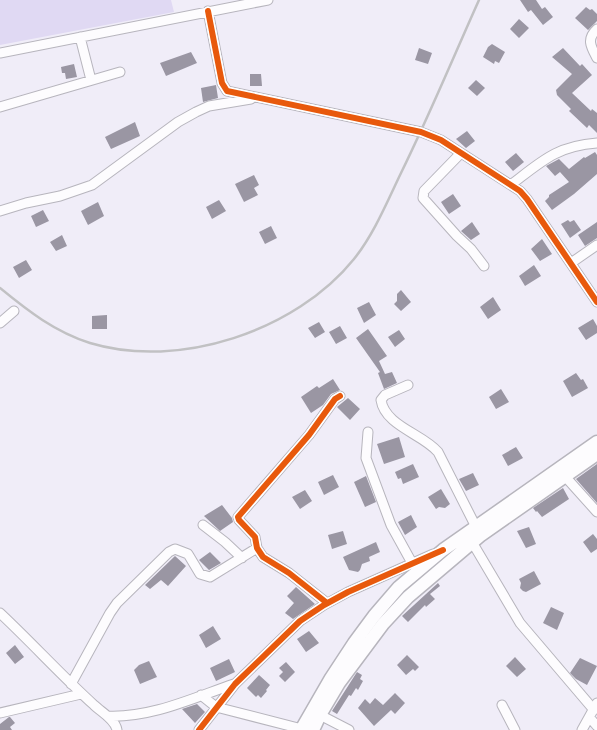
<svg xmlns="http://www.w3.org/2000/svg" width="597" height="730" font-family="'Roboto Serif',serif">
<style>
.green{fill:#e0d9f3}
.building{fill:#9a96a3}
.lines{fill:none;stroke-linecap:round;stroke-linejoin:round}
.minor-casing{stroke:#b7b5bd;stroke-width:11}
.secondary-casing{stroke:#b7b5bd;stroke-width:15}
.minor{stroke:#fdfcfe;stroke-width:9}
.secondary{stroke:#fdfcfe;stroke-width:12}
.rail{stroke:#c1c1c3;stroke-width:2.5}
.cycleway-casing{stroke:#fff;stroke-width:9}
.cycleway{stroke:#e8590c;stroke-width:6}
</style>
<rect width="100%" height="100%" fill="#f0edf8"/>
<path class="green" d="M0,0H171L174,12L0,45Z"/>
<path class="building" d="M520,0H536L542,9L545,7L553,17L543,25L531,10L528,12Z
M586,7L590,10L592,9L597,14V21L588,30L575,18Z
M519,19L529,28L519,38L510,29Z
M492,44L505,52L499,63L495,61L494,64L483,57L488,47Z
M419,48L432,53L428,64L415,60Z
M563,48L580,66L582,64L592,75L572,93L591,111L592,109L597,113V133L589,125L587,128L569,111L571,109L557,95L556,90L572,74L552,57Z
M191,52L197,63L166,76L160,63Z
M74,64L77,77L66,79L65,73H62L61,67Z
M250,74H261L262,86H250Z
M476,80L485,88L477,96L468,88Z
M216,85L218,98L203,102L201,88Z
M135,122L140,136L111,149L105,137Z
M467,131L475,141L466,148L456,139Z
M595,152L597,155V174L574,194L552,210L545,201L549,197V195L569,182L560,172L555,176L546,166L559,159L569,169L584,157L585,158Z
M516,153L524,162L513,171L505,162Z
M254,175L259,185L254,188L258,195L244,202L235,184Z
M453,194L461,206L449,214L441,202Z
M219,200L226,211L212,219L206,207Z
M98,202L104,216L88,225L81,211Z
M43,210L49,221L36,227L31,216Z
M568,220L570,222L574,220L581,230L570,238L561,224Z
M472,222L480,234L471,240L461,231Z
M597,222V238L585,246L578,235Z
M271,226L277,238L265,244L259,232Z
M62,235L67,246L56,251L50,242Z
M542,239L552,254L540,261L531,249Z
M26,260L32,270L19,278L13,267Z
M534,265L541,276L525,286L519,276Z
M401,290L411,302L401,311L394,304L397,301V294Z
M493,297L501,310L488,319L480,307Z
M369,302L376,315L364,323L357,308Z
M107,315V329H92V316Z
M593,319L597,326V333L586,340L578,328Z
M319,322L325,332L315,338L308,328Z
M340,326L347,338L336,344L329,332Z
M368,329L387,356L379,361L385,374L392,372L397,383L384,389L378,373L380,372L356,338Z
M399,330L405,339L395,347L388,337Z
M576,373L581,380L583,379L588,388L572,397L563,381Z
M333,379L340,390L331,394L323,405L311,413L301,397L317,386L319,388Z
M501,389L509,402L496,409L489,397Z
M348,398L360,409L350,420L337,407Z
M399,437L405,457L384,464L377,444Z
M516,447L523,458L508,466L502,455Z
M413,464L419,477L403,484L401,478L398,479L395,472Z
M597,464V503L576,479Z
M473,473L479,485L466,491L459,479Z
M333,475L339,487L324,495L318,482Z
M366,476L376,502L365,507L354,482Z
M563,488L569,499L542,517L537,511L536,512L533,508Z
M441,489L450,504L445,508L439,507L436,509L428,497Z
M305,490L312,501L300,509L292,497Z
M222,505L232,518L233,522L220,531L204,516Z
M411,515L417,527L405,535L398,522Z
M529,527L536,544L526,548L517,531Z
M343,531L347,544L332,549L328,535Z
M593,534L597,539V549L591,553L583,542Z
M376,542L380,552L369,557L370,561L362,564L360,570L358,572L349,570L343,557Z
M210,552L221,563L209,570L199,560Z
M175,556L186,566L168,586L161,580L150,589L145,585Z
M534,571L541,584L526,592L523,591L520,588L521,583L519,579Z
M438,583L440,586L430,594L435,599L426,607L425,605L408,622L402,616Z
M296,587L315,604L293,619L285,613L294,603L287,596Z
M551,607L564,613L557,630L543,623Z
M213,626L221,639L206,648L199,635Z
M309,631L319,643L306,652L297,639Z
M15,645L24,657L15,664L6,653Z
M407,655L419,667L415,671L413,669L406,675L397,665Z
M515,657L526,669L517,677L506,666Z
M580,658L597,666L587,685L576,679L570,673Z
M229,659L235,672L216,681L210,668Z
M149,661L157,677L140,684L134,670L139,665Z
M286,662L295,672L285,682L279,676L283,672L279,668Z
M357,672L362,675L360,679L363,681L358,690L356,688L351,696L349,695L337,714L332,711Z
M259,675L270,685L266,690L267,691L261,698L258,695L256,697L247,688Z
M395,693L405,703L395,714L391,710L374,726L358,708L365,699L370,704L375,698L383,705Z
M197,704L205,712L195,723L182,709Z
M9,717H10L15,723L10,727L12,730H0V724Z"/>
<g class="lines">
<defs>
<path id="minor" d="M208,11L222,83L227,91L421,132L441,140L520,191L527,199L597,302
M597,29C586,39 591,47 597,58
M80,37L91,80
M0,53L268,0
M0,107L120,72
M461,153L424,191L423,198L457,236L471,249L484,266
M512,184C542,161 557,146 597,143
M0,211L26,203L60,196L92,185L178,122L196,112L209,106L251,99
M571,263L597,245
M0,323L14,311
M408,385L385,395L381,400C385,426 423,434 438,452L476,527
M368,432L366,458L391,525L412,563
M562,473L597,512
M203,525L225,542L242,558
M472,542L520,623L594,710
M327,603L289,573L263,557L257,548L255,537L239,520L238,517L309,435L335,399L340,396
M0,613C32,643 61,675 94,705C101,712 115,719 117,730
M71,684L110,613L117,603L169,552L175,549L188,554L200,574L210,577L257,548
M201,695L216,707L306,730
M502,705L515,730
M0,713L81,694
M320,715L349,730
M107,716C151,718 193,698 234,684
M590,718L597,726
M199,730L235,684L300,621L324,605L348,592L433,554
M582,730L597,703"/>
<path id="secondary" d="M301,730L331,678L354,643L374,616L399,587L443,550L597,442
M313,730L320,715L339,683L383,624L408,597L481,535L597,454"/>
</defs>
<use href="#minor" class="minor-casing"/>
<use href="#secondary" class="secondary-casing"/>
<use href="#minor" class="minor"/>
<use href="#secondary" class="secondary"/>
<path class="rail" d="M0,288C28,311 55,332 90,343C179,370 296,331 354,259C374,234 387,202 401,173C429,116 453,58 479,0"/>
<defs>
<path id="cycleway" d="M208,11L222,83L227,91L421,132L441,140L520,191L527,199L597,302
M327,603L289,573L263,557L257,548L255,537L239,520L238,517L309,435L335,399L340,396
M199,730L235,684L300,621L324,605L348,592L443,550"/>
</defs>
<use href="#cycleway" class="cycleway-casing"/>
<use href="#cycleway" class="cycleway"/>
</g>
</svg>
